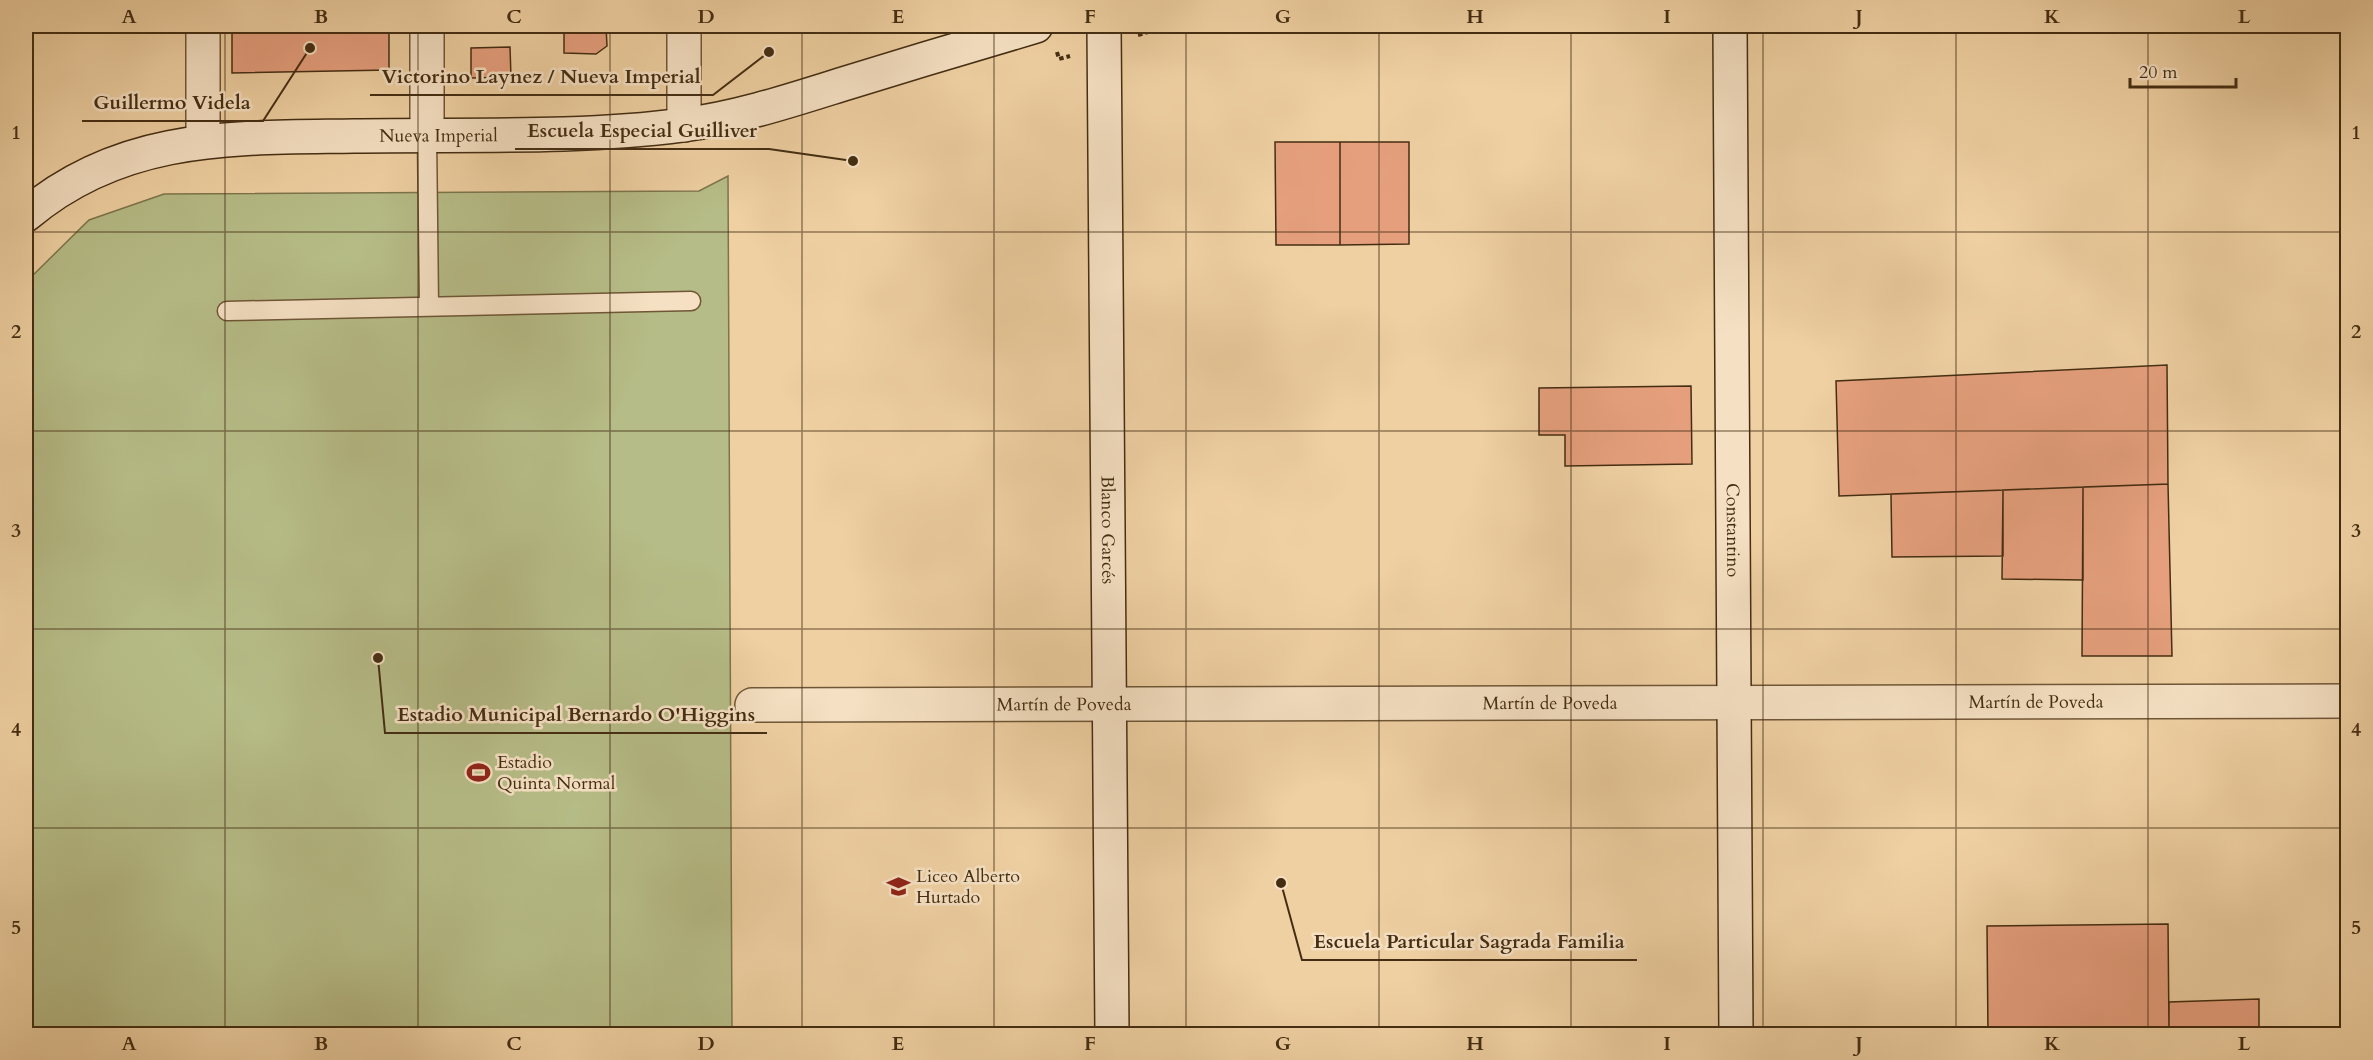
<svg xmlns="http://www.w3.org/2000/svg" width="2373" height="1060" font-family="Cardo,serif">
<style>
.green{fill:#b6bc87;stroke:#7d744c;stroke-width:1.5}
.building{fill:#e59f7d;stroke:#442d12;stroke-width:1.5}
.lines{fill:none;stroke-linecap:round;stroke-linejoin:round}
.lane-casing{stroke:#6f5636;stroke-width:21}
.street-casing{stroke:#6f5636;stroke-width:36}
.secondary-casing{stroke:#442d12;stroke-width:36}
.path{stroke:#442d12;stroke-width:4;stroke-dasharray:4.5 3;stroke-linecap:butt}
.lane{stroke:#f5e0c3;stroke-width:18}
.street{stroke:#f5e0c3;stroke-width:33}
.secondary{stroke:#f5e0c3;stroke-width:33}
.grid{fill:none;stroke:#442d12;stroke-width:1.5;stroke-opacity:0.55}
.labels{text-anchor:middle;stroke-width:5;stroke-linejoin:round;paint-order:stroke}
.street-label{font-size:18px;fill:#442d12;stroke:#f5e0c3}
.poi-label{font-size:18px;fill:#442d12;stroke:#f5e0c3;text-anchor:start}
.leader{fill:none;stroke:#442d12;stroke-width:2}
.callout-dot{fill:#442d12;stroke:#f5e0c3;stroke-width:2}
.callout-label{font-size:20px;text-anchor:middle;font-weight:bold;fill:#442d12;stroke:#f5e0c3;stroke-width:5;stroke-linejoin:round;paint-order:stroke}
.neatline{fill:none;stroke:#442d12;stroke-width:2}
.grid-label{font-size:20px;text-anchor:middle;font-weight:bold;fill:#442d12}
</style>
<rect width="100%" height="100%" fill="#efd0a2"/>
<filter id="stains"><feTurbulence type="fractalNoise" baseFrequency=".00333" numOctaves="4"/><feColorMatrix values="0 0 0 0 .2 0 0 0 0 .09 0 0 0 0 .02 0 0 0 .5 -.17"/></filter>
<radialGradient id="worn" r=".72"><stop offset=".6" stop-color="#630" stop-opacity="0"/><stop offset="1" stop-color="#630" stop-opacity=".3"/></radialGradient>
<path class="green" d="M728,176L732,1034H26V282L89,220L164,194L699,191Z"/>
<path class="building" d="M232,26H389V70L232,73Z
M564,26H606L607,46L596,54L564,53Z
M510,47L511,77L471,78V48Z
M1275,142H1340V245H1276Z
M1340,142H1409V244L1340,245Z
M2167,365L2168,484L1839,496L1836,381Z
M1691,386L1692,464L1565,466V435H1539V388Z
M2168,484L2172,656H2082L2083,487Z
M2083,487V580L2002,579L2003,490Z
M2003,490V556L1892,557L1891,494Z
M2168,924L2169,1030L1988,1033L1987,926Z
M2259,999V1034H2169V1002Z
M2169,1030V1034H2000L1999,1032Z"/>
<g class="lines">
<defs>
<path id="lane" d="M427,134L429,306
M227,311L691,301"/>
<g id="street">
<path d="M203,26V141"/>
<path d="M427,26V134"/>
<path d="M684,125V26"/>
<path id="s1" d="M752,705L2348,701"/>
</g>
<g id="secondary">
<path id="s2" d="M1104,26L1112,1034"/>
<path id="s3" d="M1730,26L1736,1034"/>
<path id="s4" d="M26,215C123,133 234,138 354,136C461,134 577,139 683,125C737,118 789,101 840,85C905,65 971,45 1036,26"/>
</g>
</defs>
<use href="#lane" class="lane-casing"/>
<use href="#street" class="street-casing"/>
<use href="#secondary" class="secondary-casing"/>
<path class="path" d="M1138,35L1169,26
M1057,52L1059,59L1070,56"/>
<use href="#lane" class="lane"/>
<use href="#street" class="street"/>
<use href="#secondary" class="secondary"/>
</g>
<path class="grid" d="M225,26V1034M418,26V1034M610,26V1034M802,26V1034M994,26V1034M1186,26V1034M1379,26V1034M1571,26V1034M1763,26V1034M1956,26V1034M2148,26V1034M26,232H2348M26,431H2348M26,629H2348M26,828H2348"/>
<defs>
<symbol id="stadium-bare" viewBox="-9 -9 18 18"><path d="M0-5a6.5 5 0 1 0 0 10a6.5 5 0 1 0 0-10ZM-3.5-1.8h7v3.6h-7Z" fill="#8f2418" stroke="#f5e0c3" stroke-width="2.5" paint-order="stroke"/></symbol>
<symbol id="school-bare" viewBox="-9 -9 18 18"><path d="M0-5L7-2L0 1L-7-2ZM-4 1L0 2.5L4 1V4Q0 6-4 4Z" fill="#8f2418" stroke="#f5e0c3" stroke-width="2.5" paint-order="stroke"/></symbol>
</defs>
<g fill-rule="evenodd">
<use href="#stadium-bare" x="462" y="756" width="33" height="33"/>
<use href="#school-bare" x="882" y="870" width="33" height="33"/>
</g>
<g class="labels">
<g class="street-label">
<text dy="6" stroke="none"><textPath href="#s4" startOffset="430">Nueva Imperial</textPath></text>
<text dy="6" stroke="none"><textPath href="#s2" startOffset="504">Blanco Garcés</textPath></text>
<text dy="6" stroke="none"><textPath href="#s3" startOffset="504">Constantino</textPath></text>
<text dy="6" stroke="none"><textPath href="#s1" startOffset="798">Martín de Poveda</textPath></text>
<text dy="6" stroke="none"><textPath href="#s1" startOffset="1284">Martín de Poveda</textPath></text>
<text dy="6" stroke="none"><textPath href="#s1" startOffset="312">Martín de Poveda</textPath></text>
</g>
<g class="poi-label">
<text x="497" y="768">Estadio<tspan x="497" dy="21">Quinta Normal</tspan></text>
<text x="916" y="882">Liceo Alberto<tspan x="916" dy="21">Hurtado</tspan></text>
</g>
</g>
<path class="leader" d="M769 52L713 95H370M310 48L263 121H82M853 161L769 149H515M378 658L385 733H767M1281 883L1302 960H1637"/>
<g class="callout-dot">
<circle cx="769" cy="52" r="6"/>
<circle cx="310" cy="48" r="6"/>
<circle cx="853" cy="161" r="6"/>
<circle cx="378" cy="658" r="6"/>
<circle cx="1281" cy="883" r="6"/>
</g>
<g class="callout-label">
<text x="541" y="83">Victorino Laynez / Nueva Imperial</text>
<text x="172" y="109">Guillermo Videla</text>
<text x="642" y="137">Escuela Especial Guilliver</text>
<text x="576" y="721">Estadio Municipal Bernardo O'Higgins</text>
<text x="1469" y="948">Escuela Particular Sagrada Familia</text>
</g>
<rect width="2373" height="1060" fill="none" stroke="#efd0a2" stroke-width="66"/>
<path d="M2130 78v9h106v-9" fill="none" stroke="#442d12" stroke-width="3"/>
<text x="2139" y="78" font-size="18" fill="#442d12" stroke="#f5e0c3" stroke-width="4.5" paint-order="stroke">20 m</text>
<rect x="33" y="33" width="2307" height="994" class="neatline"/>
<g class="grid-label">
<text x="129" y="23">A</text>
<text x="321" y="23">B</text>
<text x="514" y="23">C</text>
<text x="706" y="23">D</text>
<text x="898" y="23">E</text>
<text x="1090" y="23">F</text>
<text x="1283" y="23">G</text>
<text x="1475" y="23">H</text>
<text x="1667" y="23">I</text>
<text x="1859" y="23">J</text>
<text x="2052" y="23">K</text>
<text x="2244" y="23">L</text>
<text x="16" y="139">1</text>
<text x="2356" y="139">1</text>
<text x="16" y="338">2</text>
<text x="2356" y="338">2</text>
<text x="16" y="537">3</text>
<text x="2356" y="537">3</text>
<text x="16" y="736">4</text>
<text x="2356" y="736">4</text>
<text x="16" y="934">5</text>
<text x="2356" y="934">5</text>
<text x="129" y="1050">A</text>
<text x="321" y="1050">B</text>
<text x="514" y="1050">C</text>
<text x="706" y="1050">D</text>
<text x="898" y="1050">E</text>
<text x="1090" y="1050">F</text>
<text x="1283" y="1050">G</text>
<text x="1475" y="1050">H</text>
<text x="1667" y="1050">I</text>
<text x="1859" y="1050">J</text>
<text x="2052" y="1050">K</text>
<text x="2244" y="1050">L</text>
</g>
<rect width="100%" height="100%" filter="url(#stains)"/>
<rect width="100%" height="100%" fill="url(#worn)"/>
</svg>
